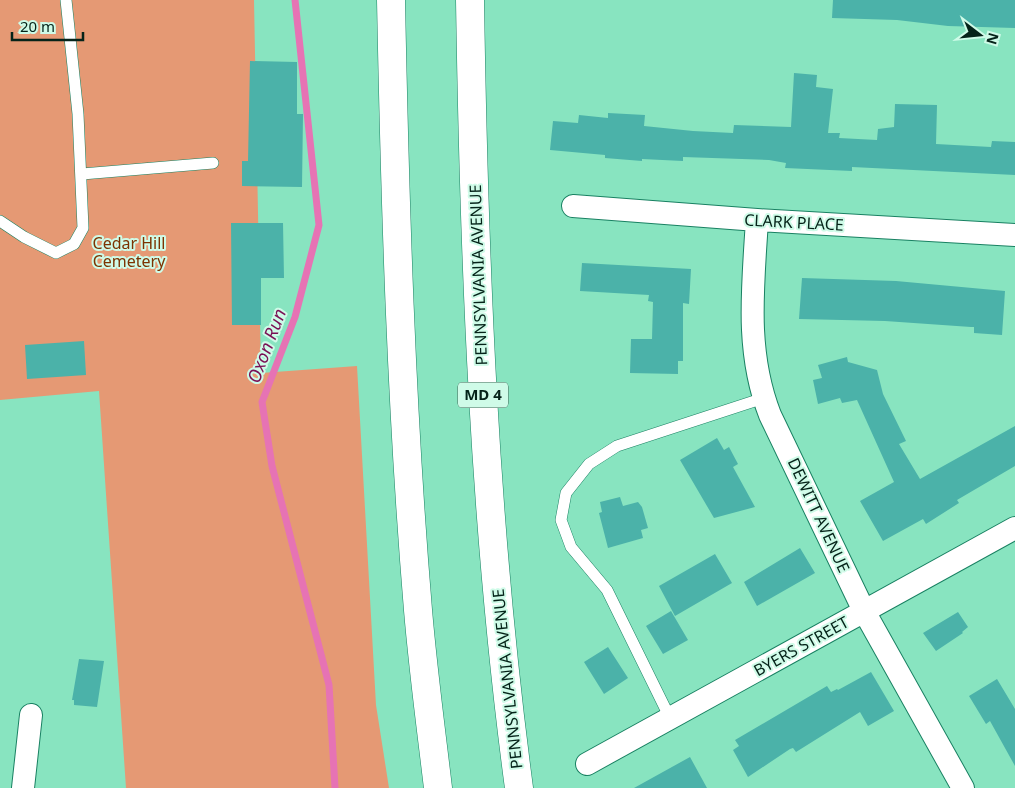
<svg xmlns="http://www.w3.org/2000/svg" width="1015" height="788" font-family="'Noto Sans',sans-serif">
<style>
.green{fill:#e59974}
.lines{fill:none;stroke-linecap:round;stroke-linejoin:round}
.stream{stroke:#e673b4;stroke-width:7}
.building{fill:#4bb2a9}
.service-casing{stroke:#198162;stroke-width:12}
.minor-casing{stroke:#198162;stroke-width:24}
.trunk-casing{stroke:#198162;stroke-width:29}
.service{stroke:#fff;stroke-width:11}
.minor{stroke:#fff;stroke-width:22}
.trunk{stroke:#fff;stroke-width:28}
.labels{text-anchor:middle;stroke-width:4;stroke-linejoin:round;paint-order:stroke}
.shield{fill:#cffbe8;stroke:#426457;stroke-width:1}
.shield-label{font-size:15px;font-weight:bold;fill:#052319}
.street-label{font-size:16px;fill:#052319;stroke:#cffbe8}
.park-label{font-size:16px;fill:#7c3301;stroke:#cffbe8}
.water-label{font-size:18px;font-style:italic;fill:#7a1055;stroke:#cffbe8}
</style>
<rect width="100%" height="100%" fill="#88e4c0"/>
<path class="green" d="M0,0H254L261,373L357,366L376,705L389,788H126L99,391L0,400Z"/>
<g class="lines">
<path class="stream" d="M295,0L319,225L295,317L262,402L272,466L329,685L335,788"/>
</g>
<path class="building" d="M833,0H1015V28L948,26L897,20L832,18Z
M250,61L297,62V114H303L302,187L242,186V161H248Z
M794,73L817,75L816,87L833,89L828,133H840L839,138L877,140L878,129L894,127L895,104L937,105L936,144L991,147L992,141L1015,142V175L852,167V171L785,168L786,163L769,160L683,157V161L642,159V161L605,158V155L550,150L553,121L578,123L579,115L608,118V113L645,115L644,126L693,131L733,133L734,125L791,127Z
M231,223H283L284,278H261V325H232Z
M582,263L691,269L689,304L683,303V361H678V374L630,373L631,339H652L653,302L648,301L649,295L580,291Z
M802,278L896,281L1005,291L1002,335L974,333V327H971L885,321L799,319Z
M84,341L86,375L27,379L25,345Z
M847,357L848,362L877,370L883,394L906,441L899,444L920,479L1015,426V466L957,500L959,503L926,524L923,519L883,541L860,501L894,482L857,400L842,403L840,398L818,404L813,380L822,378L818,365Z
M717,438L724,450L729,447L738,464L733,467L755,507L714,518L680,460Z
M620,497L623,506L638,502L642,507L648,528L641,530L643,538L608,548L599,513L602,512L600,502Z
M800,548L815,573L757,606L744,582Z
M715,554L732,583L675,616L659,586Z
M671,611L688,640L663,654L646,626Z
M958,612L968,627L962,632L963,633L936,651L923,633Z
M608,647L628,678L604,694L584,662Z
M79,659L104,661L97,707L74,705V700H72Z
M871,672L894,711L868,726L860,712L796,752L793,748L790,749L748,777L733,750L739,746L735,740L827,686L831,692L837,689L838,690Z
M997,679L1015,709V766L990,721L986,724L969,696Z
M690,757L707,788H634Z"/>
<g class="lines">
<defs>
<path id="service" d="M82,174L213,163
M0,221L24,237L56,253L74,244L83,228L78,114L66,0
M670,718L607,590L571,547L561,520L566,493L589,464L617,446L764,398"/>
<path id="minor" d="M573,206L757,220L1015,235
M757,220C753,287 745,351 770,415L864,611L963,788
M587,764L1015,528
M23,788L31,715"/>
<path id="trunk" d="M391,0C395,204 401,407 418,610C423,670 431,729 438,788
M470,0C474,263 484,527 519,788"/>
</defs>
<use href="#service" class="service-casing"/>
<use href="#minor" class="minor-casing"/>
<use href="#trunk" class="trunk-casing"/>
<use href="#service" class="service"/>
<use href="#minor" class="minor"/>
<use href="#trunk" class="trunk"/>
</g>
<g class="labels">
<rect class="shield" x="458" y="382.5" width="50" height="25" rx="4"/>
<g class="shield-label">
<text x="483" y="400">MD 4</text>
</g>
<g class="street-label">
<text transform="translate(794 222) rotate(3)" y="6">CLARK PLACE</text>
<text transform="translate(478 275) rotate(-92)" y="6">PENNSYLVANIA AVENUE</text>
<text transform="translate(819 515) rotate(65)" y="6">DEWITT AVENUE</text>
<text transform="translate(801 646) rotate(-29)" y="6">BYERS STREET</text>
<text transform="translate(507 679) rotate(-96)" y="6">PENNSYLVANIA AVENUE</text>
</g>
<g class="park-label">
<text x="129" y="249">Cedar Hill<tspan x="129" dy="18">Cemetery</tspan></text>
</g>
<g class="water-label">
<text transform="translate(267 346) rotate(-69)" y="6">Oxon Run</text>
</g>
</g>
<g transform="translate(980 35) rotate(106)" stroke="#cffbe8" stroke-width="4" paint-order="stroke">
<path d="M0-4L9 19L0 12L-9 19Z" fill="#052319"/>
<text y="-8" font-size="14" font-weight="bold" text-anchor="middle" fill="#052319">N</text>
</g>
<path d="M12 32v8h71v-8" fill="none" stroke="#052319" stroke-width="2.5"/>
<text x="20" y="32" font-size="15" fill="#052319" stroke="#cffbe8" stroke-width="4" paint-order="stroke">20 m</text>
</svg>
